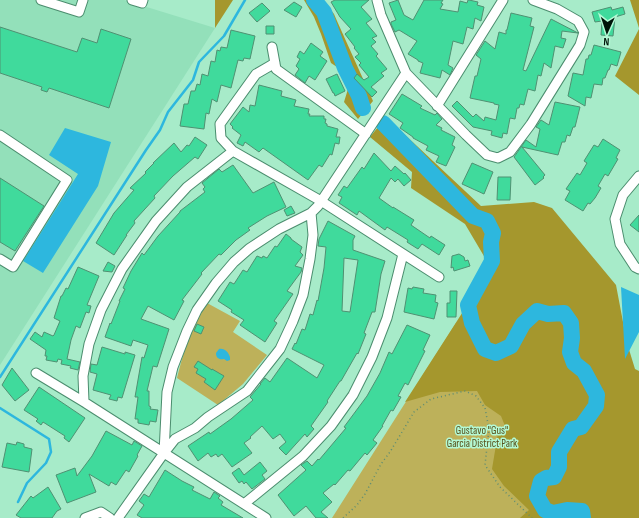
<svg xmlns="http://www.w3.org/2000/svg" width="639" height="518" font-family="'Sofia Sans Condensed',sans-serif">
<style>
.built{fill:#93e0ba}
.green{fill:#bdb15a}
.forest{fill:#a5972d}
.water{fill:#2db7de}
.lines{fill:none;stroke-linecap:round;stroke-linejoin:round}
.stream{stroke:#2db7de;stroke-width:2.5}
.river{stroke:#2db7de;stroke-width:16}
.building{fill:#40da9c;stroke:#4f9172;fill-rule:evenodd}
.minor-casing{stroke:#4b8d6e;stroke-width:11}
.path{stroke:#5d8c74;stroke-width:1.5;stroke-dasharray:1 3;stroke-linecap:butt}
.minor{stroke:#fff;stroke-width:9}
.labels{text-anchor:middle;stroke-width:3;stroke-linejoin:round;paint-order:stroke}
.park-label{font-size:11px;fill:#57501a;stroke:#b4f9d5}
</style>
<rect width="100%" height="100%" fill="#a7ebc9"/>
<path class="built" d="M0,0H124L215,28L0,365Z"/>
<path class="green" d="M207,303L240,321L233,332L267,355L243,384L218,405L177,378C182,358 188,337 197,319C200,314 204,308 207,303Z
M456,323L639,518H332Z"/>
<path class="forest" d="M215,0H233L215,28Z
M304,0H323L334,14L337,21L373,101L358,119L344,102L348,89L337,67L331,63L321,34L314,17Z
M630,0H639V28Z
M639,29V95L615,76Z
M386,117L481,206L534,202L552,208L616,285L627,343L635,369L639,371V518H520L529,510L504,486L492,469L498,433L505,426L501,416L485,405L477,391L440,392L405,402L491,268L465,224L411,188L412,172L370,137Z"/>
<path class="water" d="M65,128L111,142L98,186L43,273L23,261L78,174L49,155Z
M621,287L639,295V332L625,359Z
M219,349C225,348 228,352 230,357V360L227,361L224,359C219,360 216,358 216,353Z"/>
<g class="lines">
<path class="stream" d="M0,377L146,150L160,130L168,112L193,80L199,62L224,36L245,0
M0,408L49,439L51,452L46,463L27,483L18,502"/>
<path class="river" d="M314,0L324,12L345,68L359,96L363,108
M383,123L473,216L487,221L493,233L491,242L492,261L468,305L472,323L485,349L496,353L511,346L523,324L537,311L548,314L564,313L571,323L572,338L570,352L574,363L584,371L597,395L596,406L581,427L573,429L559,452V467L554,477L546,478L541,481L537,496L545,510L553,513L567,510L582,511L583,518"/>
</g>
<path class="building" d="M335,0H369L361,7L372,19L366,23L377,36L372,38L376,42L371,46L378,54L376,56L387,69L381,73L384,76L371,87L377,92L372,97L354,78L357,74L364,80L369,77L359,65L361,63L355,57L359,54L354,48L355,47L345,34L351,29L340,17L331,2Z
M398,0L404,15L413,20L424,0H443L441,3L443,4L440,9L458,12L460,1L467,3L468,0H469L478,2L477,5L484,7L481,21L475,18L473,29L467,27L463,44L453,41L448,65L453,68L450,75L442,70L440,78L420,73L423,63L418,61V60L408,54L417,41L399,30L395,32L391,24V22L396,20L389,3Z
M294,2L302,7L296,17L284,10Z
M262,3L270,11L257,22L249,13Z
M611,7L612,10L623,7L625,14L615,17L613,36L601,35L602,21L595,22L592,12Z
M511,13L532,18L530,26L534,27L523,70L526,71L551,19L578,33L562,31L561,38L566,39L563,48L555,46L551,68L544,63L541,76L538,75L535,91L528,89L524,105L520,104L519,108H517L515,119L510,118L507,134L503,133L502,138L491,135L492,131L473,127L452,106L457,101L473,117L476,114L484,121L485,117L496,120L499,105L494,104V103L470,98L475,76H477L481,59L476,55L485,41L495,49L499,32L506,34V30H507Z
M266,26H274V34H266Z
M0,27L77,52L82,38L97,43L101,29L131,39L109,108L49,88L47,92L41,90L42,87L0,73Z
M231,30L255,36L250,59L244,58L243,61L238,60L231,88L221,85L217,102L212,99L209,114L206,113L204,129L180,126L184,104H188L191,91H195L197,84L200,85L202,74L208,76L211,61L215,62L217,50L220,51L221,47L227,48Z
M311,43L323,52L320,56L327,61L315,80L309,76L305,83L295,75L299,69L296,66L300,59L297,57L300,51L304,54Z
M594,45L621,52L617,66L611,64L609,70H608L605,78H603L602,85L594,84L591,98L586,97L585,106L568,96L573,73L583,75L586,59H588L589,55H591Z
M337,74L345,91L335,96L334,93H333L326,79Z
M259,85L282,91L281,96L296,100L294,106L309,109L308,114H310L309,116H324V119H326L325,123L327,124V126L338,129L336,137H340L339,144L335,143L332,155L330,154L322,167L319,165L308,180L263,148L259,152L245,142L243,146L237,143L241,135L232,128L233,127L230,124L243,107L249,112L250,105L255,106Z
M402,94L422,106L420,108L435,115L437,113L442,119L436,125L442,128L441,130L455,137L452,145L455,147L446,166L436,162L439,156L426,150L428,146L413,138V137L400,128L403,123L389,114Z
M555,102L580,107L575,127H573L570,136L567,135L565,142H562L558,155L522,147L545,175L543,177L544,178L535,185L514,157L526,140L536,147L540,129L536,127L541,120L549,125Z
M195,137L207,145L198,159L195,157L173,176L154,196L155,198L134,221L135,223L126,235H127L114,255L96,243L114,213L134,190L130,188L146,173L145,172L154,163H153L174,143L181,152L187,145L189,146Z
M603,139L620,150L616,158L618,159L608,176L605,174L598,186L601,188L595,198L590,204L588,203L583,211L565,200L570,191L566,189L577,173L580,175L587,163L584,161L594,145L598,147Z
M374,153L391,171L395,166L404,174L405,173L411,180L404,186L398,179L395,182L391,178L379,198L393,208V207L414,220L411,225L430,238L431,236L445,245L439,255L422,244L418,249L410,244L407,242L408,240L387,227L385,230L359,211L357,215L339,203L342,197L338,195L344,186L347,188L362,167L364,169Z
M472,163L493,172L484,194L462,184Z
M233,165L253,193L274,182L286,207L267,216L248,228L250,230L236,240L221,255L219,254L201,273L202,274L182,300L184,301L174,320L148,306L141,319L169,329L157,367L153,366L147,391H149V406L151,407L150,409L158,410L156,422L150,421L149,425L138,423V419H135L138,397H135L142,357L144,358L148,345L133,340L131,346L105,337L110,323L111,324L120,301H119L125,289L123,288L131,271L142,253L144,255L158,236L180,212V211L205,192L203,189L205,187L202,183L219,169L222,172Z
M498,177H511L510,200H497Z
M0,178L44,206L15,251L0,242Z
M291,206L295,213L287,216L284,210Z
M639,215V232L630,225Z
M328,221L355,236L353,240V250L385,261L381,274L375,312H372L364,333L366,334L358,354L357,353L341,381H340L327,401L328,402L311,426L314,429L307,437L305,434L286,455L279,448L286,442L280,434L273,439L262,426L250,437L251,438L244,443L252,453L232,467L222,454L218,457L216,454L211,457L208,453L198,461L188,446L209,432L210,434L231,419L253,400L250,397L261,384H260L265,378L270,382L287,358L317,378L324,365L292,349L295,343L296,344L302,329L305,330L310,314L313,315L317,300L318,301L324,268L326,247L318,246L319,239ZM344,258L358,260L350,312L342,311Z
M286,234L291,238V239L302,247L300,252L303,255L295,266L302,268L301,272L287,291L293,294L274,321L277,323L265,342L240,325L244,320L231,312L232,310L218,301L230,282L234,284L243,270L247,272L257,256L262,258L263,256L267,258L275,246L277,247Z
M459,254L464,257L465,261L468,260L470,266L454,271L453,267L451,268L452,256Z
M108,262L115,266L112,272L103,271Z
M78,267L99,276L87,305L91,306L89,313L86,312L80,328L76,326L71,340L67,359L80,362L78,370L70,368L71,366L61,364L62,360L58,359L57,362L46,360L47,356H45L46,350L30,339L35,332L42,337L44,332L53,336L54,335L60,321L54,318L61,296H62L66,288L68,289Z
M413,287L424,289L423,293L436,295L435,302L438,303L434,319L404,312L408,288L412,289Z
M450,291H457L456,317H447V303H450Z
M197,324L204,327L201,334L194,331Z
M407,325L430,335L423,350L425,351L408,385L405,383L398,396L401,397L393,411L391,410L382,426H383L373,440L377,443L367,455L365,453L350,471L348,470L335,485L334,484L323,493L332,502L321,512L328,518H316L306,506L294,516L278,495L306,470L301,465L307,461L312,466L318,459L319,460L346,428L344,427L367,396L380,373L389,352L392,354Z
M102,347L125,354V352L135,355L122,398L118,397L117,401L109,399L111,395L93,390L97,374L90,372L91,364L97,365Z
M198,361L212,370V369L224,376L215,390L204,382L206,379L196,373L198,369L194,367Z
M12,368L29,390L15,401L2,385Z
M39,387L85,418L69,442L64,438L65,436L43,422L41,425L36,421L38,419L24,410Z
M106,431L132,445L134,441L142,446L137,455L138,456L129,472L126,470L116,485L111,482L109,486L89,474L96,492L67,503L56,475L75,468L77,476L92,456Z
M17,442L24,444V447L32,449L29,472L2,467L7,443L16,445Z
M260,462L267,471L262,475L265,479L252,489L246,482L244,484L242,481L239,483L232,473L239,468L244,475Z
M165,470L182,481L194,487L192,490L210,499L214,492L220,496L218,498L223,502L221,505L243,518H142L137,515L144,505L139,501L144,494L149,497Z
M48,487L61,509L57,511L52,518H21L16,515L31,496L33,498Z"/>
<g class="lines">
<defs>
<path id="minor" d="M41,0L79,12L83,0
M132,0L142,3L143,0
M377,0L381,15L406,73L466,135L487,155L498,158L510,152L531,124L580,45L584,32L578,21L557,9L533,0
M272,47L276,69L366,134
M275,63L256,74L220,124L221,138L233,151L321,201L439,277
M437,106L503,0
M0,135L67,180L13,267L0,259
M639,176L623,195L615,219L620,244L635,267L639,269
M36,373L84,402L266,518
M84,402L83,376L89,344L101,310L122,269L156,221L187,187L233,151
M164,453L167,392L173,367L187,331L197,310L216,283L234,262L250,248L279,229L311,213L318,206L406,73
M244,504L303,456L331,426L353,395L372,357L387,318L403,254
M85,518L101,512L110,518
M118,518L164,453L175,439L195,428L208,417L247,391L280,349L293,321L303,295L310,259L313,235L311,213"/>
</defs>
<use href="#minor" class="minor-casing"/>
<path class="path" d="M343,518L357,505L365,494L381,464L390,452L414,412L431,399L465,391L476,396L485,408L489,429L485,465L500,487L532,518"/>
<use href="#minor" class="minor"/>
</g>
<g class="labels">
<g class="park-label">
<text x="482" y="434">Gustavo "Gus"<tspan x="482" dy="13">Garcia District Park</tspan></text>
</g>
</g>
<g transform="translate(607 32) rotate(183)" stroke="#b4f9d5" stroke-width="3" paint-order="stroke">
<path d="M0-3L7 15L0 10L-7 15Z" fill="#001409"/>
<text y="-6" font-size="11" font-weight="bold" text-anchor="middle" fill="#001409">N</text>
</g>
</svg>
